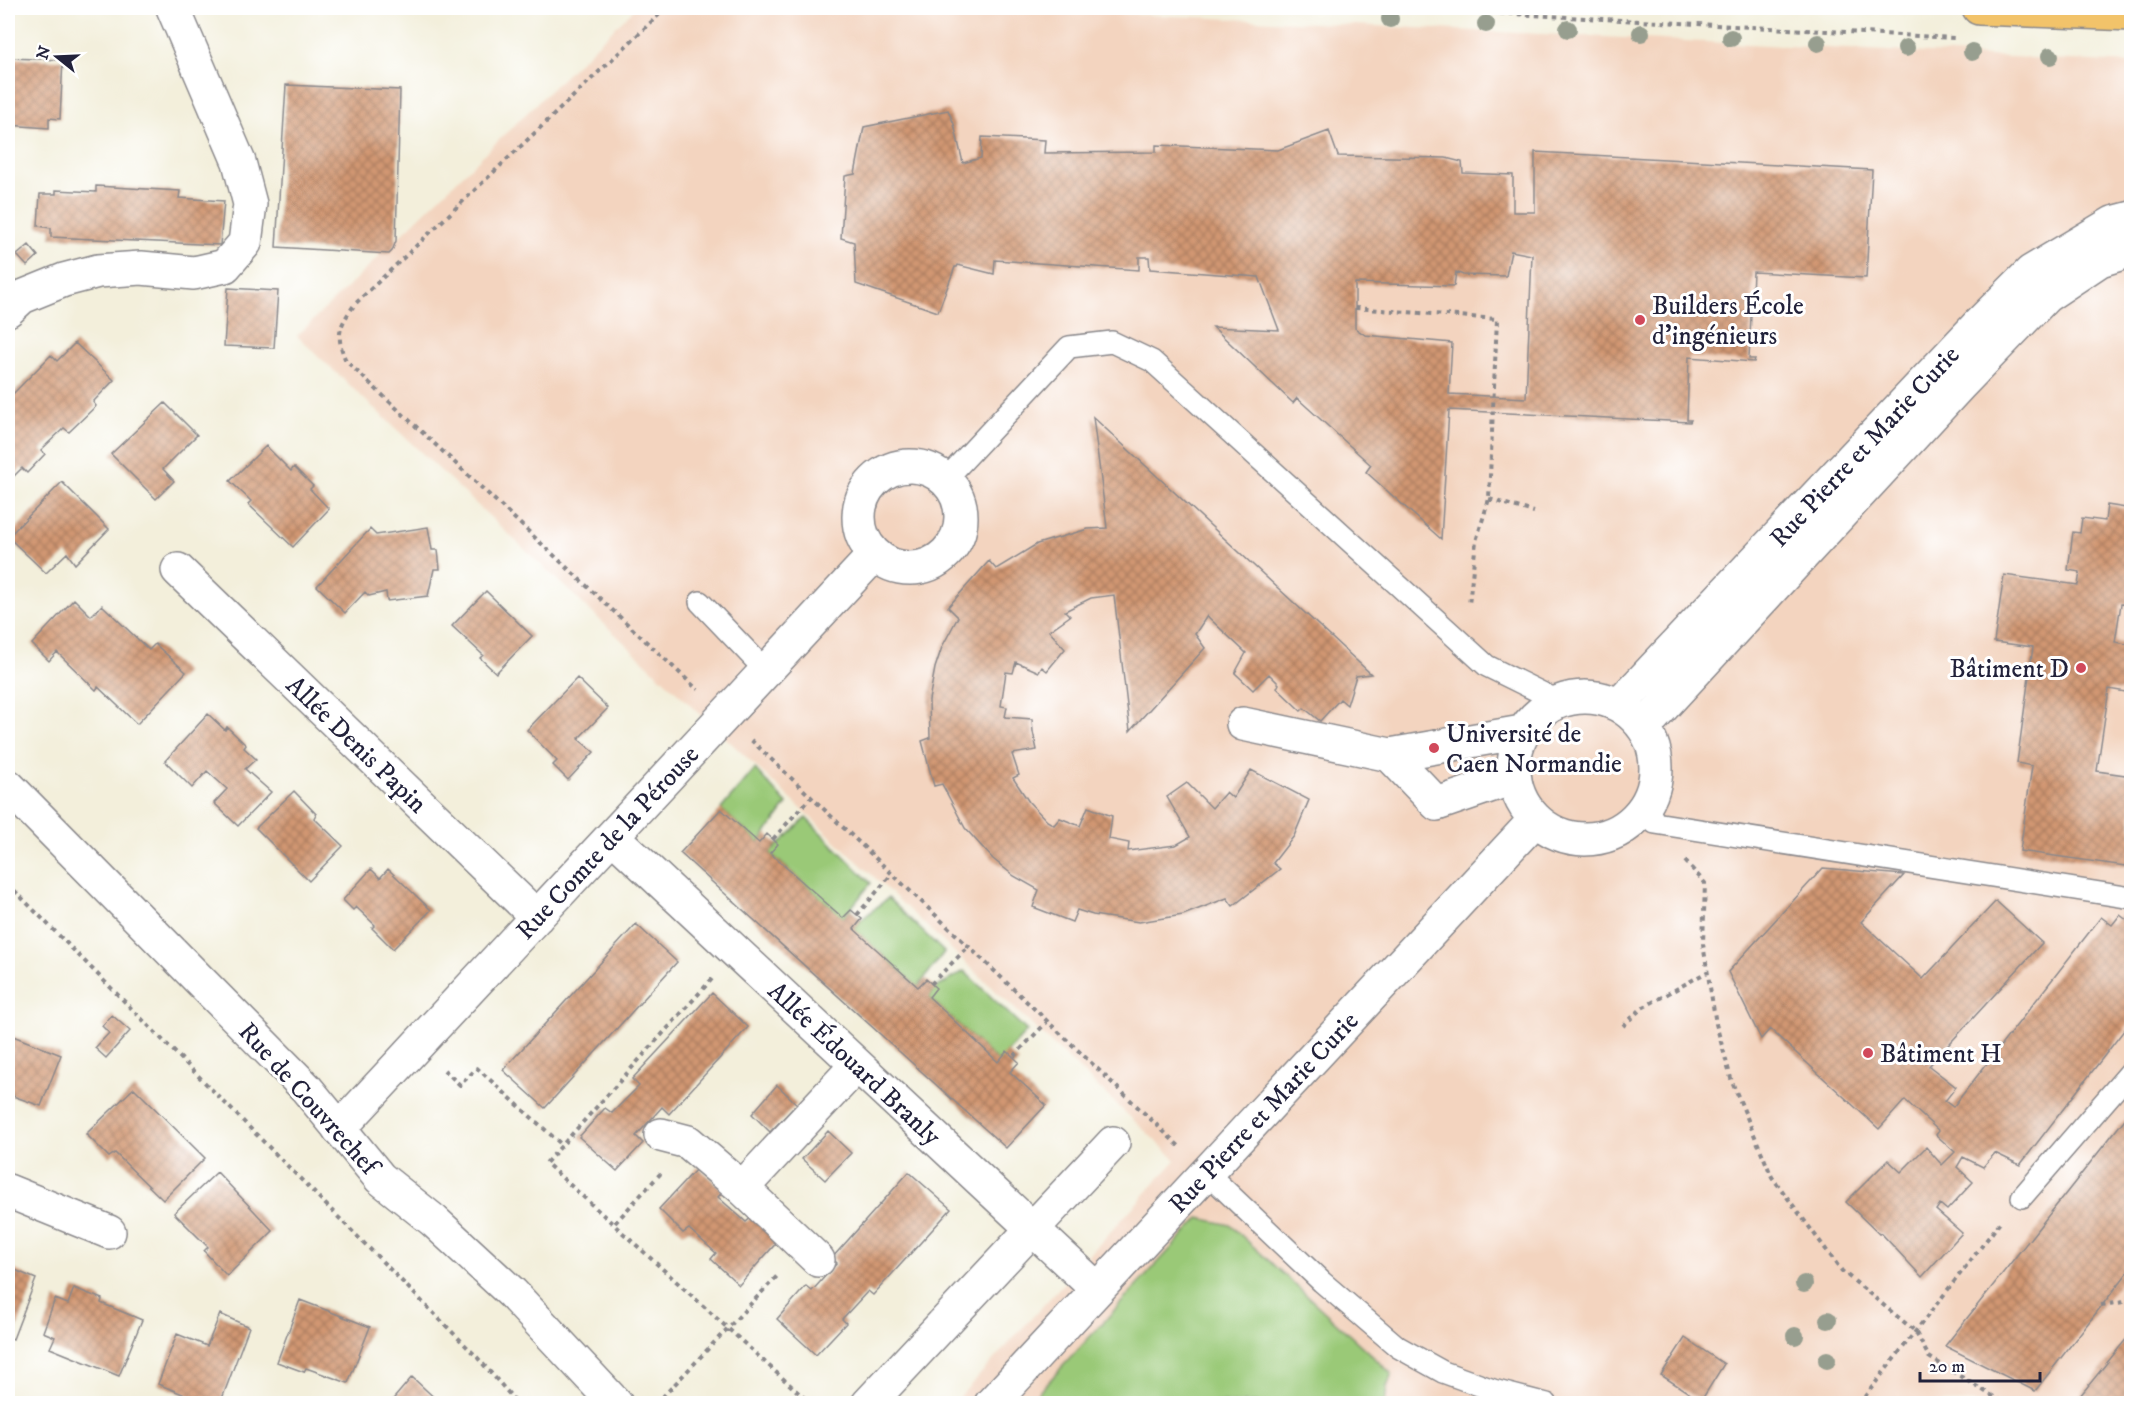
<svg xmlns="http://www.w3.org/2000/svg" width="2139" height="1411" font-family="'IM FELL DW Pica',serif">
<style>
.built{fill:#f3d4bf}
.green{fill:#9ac977;stroke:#5e7659;stroke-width:1.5}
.building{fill:url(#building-cross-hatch);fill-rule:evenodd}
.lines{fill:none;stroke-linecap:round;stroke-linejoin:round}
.service-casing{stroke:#8a888b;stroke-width:24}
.minor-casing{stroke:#8a888b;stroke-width:36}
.tertiary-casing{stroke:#8a888b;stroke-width:36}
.primary-casing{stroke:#8a888b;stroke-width:36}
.path{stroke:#8a888b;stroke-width:4;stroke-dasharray:4.5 4.5;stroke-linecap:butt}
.service{stroke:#fff;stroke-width:21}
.minor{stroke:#fff;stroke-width:33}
.tertiary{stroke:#fff;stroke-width:33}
.primary{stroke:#f2c36a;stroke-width:33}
.tree{fill:#979e8f}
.poi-dot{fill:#d1495b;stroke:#fff;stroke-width:2}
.labels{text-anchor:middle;stroke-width:6;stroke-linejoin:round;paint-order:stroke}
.poi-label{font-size:26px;fill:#22223b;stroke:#fff;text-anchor:start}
.street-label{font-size:26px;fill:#22223b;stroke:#fff}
</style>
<defs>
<pattern id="building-cross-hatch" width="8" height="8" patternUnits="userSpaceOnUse" patternTransform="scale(1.5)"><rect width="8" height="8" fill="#d19772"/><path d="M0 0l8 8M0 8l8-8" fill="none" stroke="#a97b5f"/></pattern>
</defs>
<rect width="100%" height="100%" fill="#fff"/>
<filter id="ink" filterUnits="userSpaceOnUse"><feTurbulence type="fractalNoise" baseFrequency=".0167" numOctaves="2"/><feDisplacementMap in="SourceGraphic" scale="12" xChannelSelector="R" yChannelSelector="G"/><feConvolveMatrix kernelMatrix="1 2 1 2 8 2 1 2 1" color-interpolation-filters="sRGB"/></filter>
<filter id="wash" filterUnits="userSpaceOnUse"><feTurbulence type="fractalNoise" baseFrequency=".008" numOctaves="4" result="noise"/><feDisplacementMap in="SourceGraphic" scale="24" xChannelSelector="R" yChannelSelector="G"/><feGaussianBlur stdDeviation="1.35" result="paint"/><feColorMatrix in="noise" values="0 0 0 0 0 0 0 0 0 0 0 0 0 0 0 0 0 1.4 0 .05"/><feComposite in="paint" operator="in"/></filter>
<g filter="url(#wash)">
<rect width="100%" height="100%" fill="#f3efdb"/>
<path class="built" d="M635,8H1011L2131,63V1403H954L1176,1160L297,336Z"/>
<path class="green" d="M755,769L787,804L759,843L721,809Z
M806,818L871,883L843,918L770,853Z
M888,898L944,952L918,987L854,929L862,919Z
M964,971L1027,1031L998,1062L929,997L936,988Z
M1199,1218L1230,1225L1392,1374L1387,1387L1385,1403H1029Z"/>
<g id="blocks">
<path class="building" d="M8,58L63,60L60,119L49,118V128L8,125Z
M286,85L400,90L396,241L392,251L389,254L276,247Z
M948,110L954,124L963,163L981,158L982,137L1045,140L1044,153L1156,152V145L1278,150L1329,131L1338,156L1446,158L1462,162L1463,173L1513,175V212H1535V152L1872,170L1866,278L1753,272L1749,359H1755L1754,362L1689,357L1687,420H1691L1690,422L1449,410L1441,539L1366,472L1371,465L1297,398L1293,403L1213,327L1279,330L1259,277L1150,269L1149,257H1139V270L995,260L994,274L958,265L957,267H955L938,312L856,284L854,242L841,238L845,176L855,174L864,127ZM1511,251L1532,255L1526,398L1449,394L1452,343L1365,335L1355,328V283L1454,286L1456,272L1463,275L1506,276Z
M96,186L180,191L179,198L224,201L220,245L51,237V228L38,226L40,194H56V190L96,192Z
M29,245L38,256L27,266L17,255Z
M228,288L278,291L274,348L224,346Z
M75,343L114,380L93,402L96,406L69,432L64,428L41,450L45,454L27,473L22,468L8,482V399L51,355L57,361Z
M165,403L197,435L163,469L174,481L156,499L111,454Z
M1093,417L1371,674L1356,676L1347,705L1340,699L1320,721L1304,708L1301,711L1277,688L1279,684L1269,674L1253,690L1235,673L1246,653L1207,616L1195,634L1205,648L1130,731L1114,595L1091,598L1065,611L1070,616L1049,631L1065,649L1047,671L1042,667L1039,672L1016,662L1013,673L1006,672L1001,706L1007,707L1005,717L1032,719L1033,732L1037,750L1012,754L1019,775L1013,778L1029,802L1047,821L1054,825L1060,818L1080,826L1088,807L1112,816L1109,839L1129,843L1128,851L1176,845L1190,837L1167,797L1187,783L1212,808L1226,792L1233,798L1251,770L1309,800L1294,836L1273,863L1280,869L1233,906L1227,898L1183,915L1139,922L1093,915L1077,910L1072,922L1033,907L1039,890L1014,876L993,859L965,828L942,784L934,786L922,741L930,738L929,700L935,668L942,647L958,617L948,607L989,561L996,569L1037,544L1088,529L1107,528Z
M266,446L291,471L294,467L313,486L310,489L329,509L293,547L248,504L251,501L230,481Z
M62,482L109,529L75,564L67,553L46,573L8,537Z
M2107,505L2132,509V605L2121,604L2115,642L2132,645V693L2109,689L2097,771L2132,776V867L2020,851L2032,766L2017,763L2033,647L1994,642L2004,575L2078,585L2080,572L2068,570L2073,532L2080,533L2082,518L2105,521Z
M428,527L432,550H438L440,569H434L428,596L387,601L386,592L369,596L365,592L345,613L317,586L370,529L376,535Z
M486,591L532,636L496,673L480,658L483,655L452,626Z
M74,599L91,616L102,605L149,650L155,644L186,672L137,724L98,687L96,690L57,652L49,661L32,644Z
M577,678L608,708L578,739L594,752L568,780L553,765L557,761L527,730Z
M208,714L225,730L227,727L246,745L244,748L256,759L245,769L271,792L238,826L214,803L227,789L207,771L192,788L165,761Z
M294,791L316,814L314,818L343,846L309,881L256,828Z
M721,809L759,843L767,834L778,844L770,853L843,918L851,910L857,915L862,919L854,929L918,987L926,979L936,988L929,997L998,1062L1007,1051L1019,1062L1010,1072L1046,1105L1006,1148L680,853Z
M1823,868L1904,875L1861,922L1923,979L1996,901L2042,943L1929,1066L1956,1087L1945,1101L1953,1107L2101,917L2112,925L2120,915L2132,924V1020L2020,1165L1995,1153L1983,1167L1963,1157L1957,1167L1973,1182L1947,1210L1940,1204L1936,1210L1962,1233L1922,1277L1881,1233L1879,1234L1846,1202L1888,1160L1901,1172L1926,1147L1942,1165L1955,1152L1936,1135L1939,1131L1905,1100L1879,1129L1770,1029L1761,1039L1728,972Z
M371,869L380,878L388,869L431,910L393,949L372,928L375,925L356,907L353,910L343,900Z
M636,924L677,962L545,1108L503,1070Z
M712,993L748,1027L669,1114L662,1107L636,1136L643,1143L617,1171L579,1137L605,1108L612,1113L639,1086L632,1079Z
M112,1015L130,1031L106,1058L95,1048L109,1033L102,1026Z
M8,1034L61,1055L41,1106L10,1095L8,1100Z
M777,1085L797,1104L770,1132L752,1114Z
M134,1088L205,1158L163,1200L115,1153L109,1157L86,1134Z
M2132,1110V1267L2035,1391L1945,1346Z
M828,1131L851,1153L825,1180L802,1159Z
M698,1167L724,1190L718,1197L746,1222L753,1216L779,1240L739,1285L711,1259L716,1253L689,1229L683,1233L659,1209Z
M217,1172L273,1231L227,1276L204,1251L208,1247L174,1213Z
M909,1172L951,1209L873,1295L868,1291L842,1319L846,1323L816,1355L777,1319L806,1286L812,1291L837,1263L832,1258Z
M8,1267L36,1279L13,1339L8,1337Z
M74,1288L102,1299L101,1303L142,1320L119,1376L50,1348L55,1337L43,1332L55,1299L68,1304Z
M300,1300L370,1327L348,1383L306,1368L304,1372L277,1362Z
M220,1314L249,1327L220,1404H207L158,1384L177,1334L207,1346Z
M2132,1332V1404L2075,1402Z
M1685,1338L1724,1364L1701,1401L1661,1375Z
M412,1377L441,1404H389Z"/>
</g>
</g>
<g filter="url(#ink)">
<use href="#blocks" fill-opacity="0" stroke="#8a888b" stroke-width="1.5"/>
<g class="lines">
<defs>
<path id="service" d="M945,480L1069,347L1112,342L1152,361L1487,666L1558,701
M700,602L766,671
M1646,805L1655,823L2132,898
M1206,1172L1322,1282L1398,1347L1443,1372L1493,1390L1547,1404
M2022,1197L2132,1070"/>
<path id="minor" d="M8,310L22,297L64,280L98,271L141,268L194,273L225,266L245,243L250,204L239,162L173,8
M859 517a51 51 0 1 1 102 0a51 51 0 1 1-102 0Z
M178,570L537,917
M1514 768a71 71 0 1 1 142 0a71 71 0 1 1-142 0Z
M1619,705L1976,327L2031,272L2113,223L2132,218
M1243,724L1390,755L1522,732
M1644,727L1959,386L2046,296L2100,260L2132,250
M1390,755L1437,804L1513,778
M612,836L1097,1289
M339,1129L875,554
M661,1135L688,1142L742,1188L818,1260
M742,1188L857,1065
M8,1191L109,1232
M868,1404L1113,1143
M991,1404L1535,820"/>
<path id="tertiary" d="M8,786L306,1088L380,1178L434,1221L512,1293L616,1404"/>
<path id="primary" d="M1979,8L2132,14"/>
</defs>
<use href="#service" class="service-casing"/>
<use href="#minor" class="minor-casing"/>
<use href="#tertiary" class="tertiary-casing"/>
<use href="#primary" class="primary-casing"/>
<path class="path" d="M666,8L355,304C339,326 335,335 346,361L698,690
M1401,8L1955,38
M1355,308L1497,319L1489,499L1476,541L1469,605
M1489,499L1534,512
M751,740L1181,1148
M773,839L810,798
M1685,861L1705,883L1703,944L1716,1024L1732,1082L1772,1177L1842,1271L1915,1331L1929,1357L1999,1400L2009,1404
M8,884L477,1357L518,1404
M857,915L891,875
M712,979L546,1163L811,1404
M931,984L968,947
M1623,1026L1642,1008L1707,972
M1014,1056L1047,1022
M444,1070L460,1085L477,1068L562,1145
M615,1223L661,1173
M2101,1305L2132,1301
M656,1404L779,1274
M1859,1404L2002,1220"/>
<use href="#service" class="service"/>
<use href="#minor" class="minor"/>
<use href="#tertiary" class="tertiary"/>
<use href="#primary" class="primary"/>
</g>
<g class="tree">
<circle cx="1390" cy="19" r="9"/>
<circle cx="1486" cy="24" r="9"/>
<circle cx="1568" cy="29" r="9"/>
<circle cx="1641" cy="33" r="9"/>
<circle cx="1731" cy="38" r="9"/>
<circle cx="1818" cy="43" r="9"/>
<circle cx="1906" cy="48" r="9"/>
<circle cx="1972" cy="52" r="9"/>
<circle cx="2050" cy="56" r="9"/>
<circle cx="1804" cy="1284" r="9"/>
<circle cx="1828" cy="1320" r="9"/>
<circle cx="1795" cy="1336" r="9"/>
<circle cx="1827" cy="1360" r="9"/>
</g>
</g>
<g class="poi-dot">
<circle cx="1640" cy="320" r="6"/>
<circle cx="2081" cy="668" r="6"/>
<circle cx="1434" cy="748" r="6"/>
<circle cx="1868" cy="1053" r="6"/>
</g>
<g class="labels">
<g class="poi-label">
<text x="1652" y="314">Builders École<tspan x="1652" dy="30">d'ingénieurs</tspan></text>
<text x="2069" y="677" text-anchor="end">Bâtiment D</text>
<text x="1446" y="742">Université de<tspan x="1446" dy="30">Caen Normandie</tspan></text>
<text x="1880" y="1062">Bâtiment H</text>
</g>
<g class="street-label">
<text transform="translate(1864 446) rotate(-47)" y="9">Rue Pierre et Marie Curie</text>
<text transform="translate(357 744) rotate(44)" y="9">Allée Denis Papin</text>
<text transform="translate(607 842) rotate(-47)" y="9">Rue Comte de la Pérouse</text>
<text transform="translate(855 1063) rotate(43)" y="9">Allée Édouard Branly</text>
<text transform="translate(309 1098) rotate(48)" y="9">Rue de Couvrechef</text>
<text transform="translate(1263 1112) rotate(-47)" y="9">Rue Pierre et Marie Curie</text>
</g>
</g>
<rect width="2139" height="1411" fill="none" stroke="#fff" stroke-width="30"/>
<g transform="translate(57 57) rotate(288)" stroke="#ffffff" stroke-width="4.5" paint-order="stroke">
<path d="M0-4.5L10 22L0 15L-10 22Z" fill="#22223b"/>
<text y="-9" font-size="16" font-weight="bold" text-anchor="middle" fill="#22223b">N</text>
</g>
<path d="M1920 1372v9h120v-9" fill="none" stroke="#22223b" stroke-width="3"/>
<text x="1929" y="1372" font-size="18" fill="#22223b" stroke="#ffffff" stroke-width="4.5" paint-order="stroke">20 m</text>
</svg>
